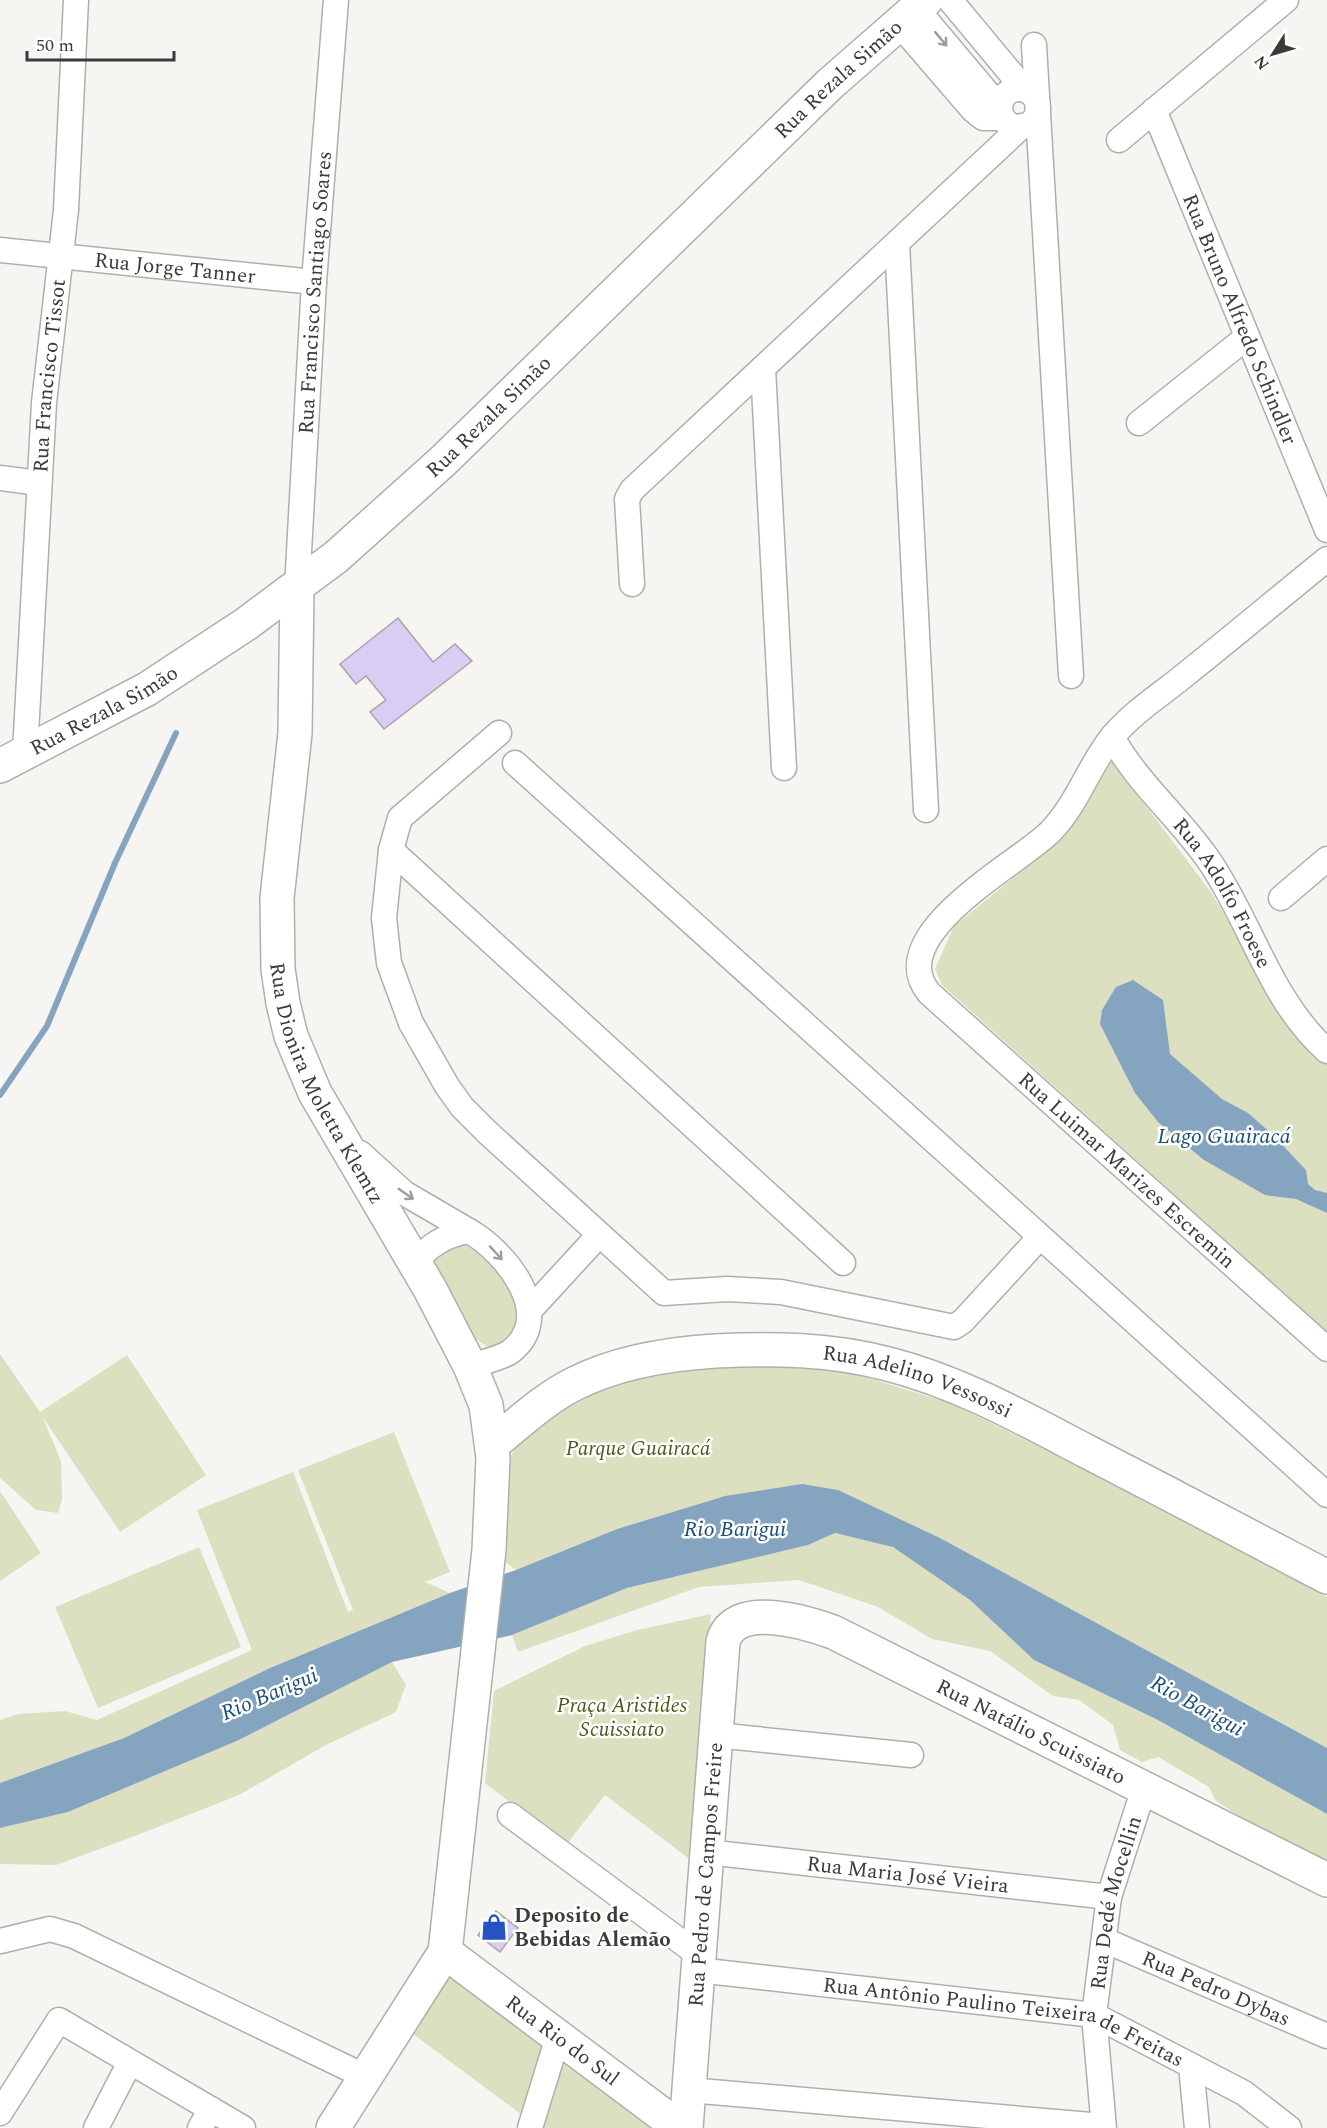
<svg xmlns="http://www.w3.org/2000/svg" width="1327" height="2128" font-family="Spectral,serif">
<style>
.green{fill:#dce0c1}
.water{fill:#85a4bf}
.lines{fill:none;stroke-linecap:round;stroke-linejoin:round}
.stream{stroke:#85a4bf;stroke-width:6}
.building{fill:#d8cdf3;stroke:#a6a5a8;stroke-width:1.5}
.street-casing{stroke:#b1afac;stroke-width:27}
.secondary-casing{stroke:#b1afac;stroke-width:36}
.street{stroke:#fff;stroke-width:24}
.secondary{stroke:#fff;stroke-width:33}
.oneway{stroke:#9e9d9c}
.labels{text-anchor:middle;stroke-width:5;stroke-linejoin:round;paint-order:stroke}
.street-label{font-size:21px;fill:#3c3b3a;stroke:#fff}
.park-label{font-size:21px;font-style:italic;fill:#525619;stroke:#fff}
.poi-label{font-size:21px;font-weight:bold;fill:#3c3b3a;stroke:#fff;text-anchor:start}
.water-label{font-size:22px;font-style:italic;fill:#1c4f74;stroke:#fff}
</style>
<rect width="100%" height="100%" fill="#f7f5f2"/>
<path class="green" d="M1112,761L1211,892L1285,1016L1327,1064V1332L942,985L935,969L954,926L1042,855L1063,834L1084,807Z
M469,1243C500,1269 525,1292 512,1337L496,1349C467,1345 446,1293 432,1269L433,1259L446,1245Z
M0,1354L40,1412L127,1355L206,1475L120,1532L42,1416L61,1461L62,1500L58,1513L36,1510L0,1478Z
M783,1362L846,1371L953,1404L1144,1499L1327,1597V1748L940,1538L725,1496L617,1529L516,1570L499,1557L504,1468L519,1441L569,1400L647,1372Z
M394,1432L450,1572L425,1582L450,1593L270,1668L124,1738L0,1783V1720L18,1714L65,1711L97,1720L252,1650L197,1510L293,1472L348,1612L353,1610L298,1470Z
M0,1491L41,1553L0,1581Z
M835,1533L893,1546L970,1600L1034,1660L1156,1719L1327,1814V1866L1259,1829L1216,1801L1209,1787L1158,1757L1142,1762L1120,1750L1113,1725L1079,1700L1053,1696L990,1651L932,1639L878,1607L799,1580L699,1587L518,1652L512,1635L627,1588L808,1545Z
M199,1547L241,1647L98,1708L55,1607Z
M711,1614L692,1861L605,1795L566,1845L485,1783L494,1691L585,1646L637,1630Z
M392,1662L406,1685L396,1712L326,1745L239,1795L140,1834L56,1865L0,1864V1828L68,1812L239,1740Z
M451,1975L543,2045L522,2115L413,2034Z
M564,2059L657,2128H543Z"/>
<path class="water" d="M1133,980L1163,1000L1170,1054L1222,1099L1248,1113L1273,1135L1306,1170L1308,1184L1315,1190L1327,1193V1213L1296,1199L1265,1195L1204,1160L1158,1122L1135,1093L1100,1024L1102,1010L1116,987Z
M802,1484L838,1490L940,1538L1327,1748V1814L1156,1719L1034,1660L970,1600L893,1547L835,1533L808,1545L627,1588L512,1635L392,1662L239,1740L68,1812L0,1828V1783L124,1738L270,1668L450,1593L516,1570L617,1529L725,1496Z"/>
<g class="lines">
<path class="stream" d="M0,1095L47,1026L115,863L176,733"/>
</g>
<path class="building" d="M398,618L433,662L455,644L472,661L384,729L370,712L386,700L366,676L356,684L340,664Z
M496,1911L518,1928L500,1952L478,1935Z"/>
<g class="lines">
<defs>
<g id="street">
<path d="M950,0L1024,89"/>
<path d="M916,8L1000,108"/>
<path d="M899,24L973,110L983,118H1003"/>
<path d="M1034,45L1071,676"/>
<circle cx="1019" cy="108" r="19"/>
<path id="s1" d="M1154,110L1327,530"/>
<path d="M1119,140L1286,0"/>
<path d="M897,243L926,810"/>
<path id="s2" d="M0,250L314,282"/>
<path d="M763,368L784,768"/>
<path d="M1139,423L1247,337"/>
<path d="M0,478L39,483"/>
<path id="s3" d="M1327,559C1280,597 1234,636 1186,674C1162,694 1133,712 1113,736C1089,765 1078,803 1051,831C1019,864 881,934 929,993L1327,1349"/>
<path d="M632,584L627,499L632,490L1022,126"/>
<path id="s4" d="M297,588L314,282L336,0"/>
<path d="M499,733L400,818L391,850L384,918L389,963L411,1023L447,1086L462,1107L487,1132L664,1293L727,1289L781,1292L954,1327L963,1321L1040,1237"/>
<path id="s5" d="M1112,737C1138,784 1180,818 1210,862C1252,924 1270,1000 1327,1051"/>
<path id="s6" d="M25,753L44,403L66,210L76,0"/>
<path d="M515,763L1327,1495"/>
<path d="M391,850L843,1263"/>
<path d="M1281,898L1327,859"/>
<path d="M360,1153L404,1193L469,1231"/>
<path d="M414,1263C430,1245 445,1235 469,1231C505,1251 558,1316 510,1352C499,1359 483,1362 470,1366"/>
<path d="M530,1310L599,1235"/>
<path d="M716,1735L911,1755"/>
<path d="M510,1815L699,1955"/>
<path id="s7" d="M707,1852L1109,1897"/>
<path id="s8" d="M1104,1940L1327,2036"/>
<path d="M0,1941L50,1929L74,1936L366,2077"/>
<path id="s9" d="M698,1970L1094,2015L1244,2093L1289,2128"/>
<path d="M1191,2066L1197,2128"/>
<path d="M689,2090L1103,2126"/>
<path d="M0,2113L59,2020L243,2128"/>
<path d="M96,2128L130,2062"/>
<path d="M200,2128L211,2109"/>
<path d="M530,2128L558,2037"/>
<path id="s10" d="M1104,2128L1094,2015L1109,1897L1144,1788"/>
</g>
<g id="secondary">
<path id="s11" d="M297,588L295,733L277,898L278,969L283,1003L291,1036L315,1093L430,1289L470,1366L486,1405L493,1458L489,1550L445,1952L333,2128"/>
<path id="s12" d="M0,766L147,689L246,624L336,557L443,461L830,84L926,0"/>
<path id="s13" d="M493,1444C519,1423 544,1399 574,1384C617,1362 667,1354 715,1351C773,1348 831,1349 888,1364C959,1382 1023,1418 1088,1452C1168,1493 1247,1535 1327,1577"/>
<path id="s14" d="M445,1952L680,2128"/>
<path id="s15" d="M686,2128L723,1642C733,1600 805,1622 833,1632L1327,1880"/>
</g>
</defs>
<use href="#street" class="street-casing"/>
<use href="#secondary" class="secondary-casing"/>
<use href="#street" class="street"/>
<use href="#secondary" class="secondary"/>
</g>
<defs><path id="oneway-shaft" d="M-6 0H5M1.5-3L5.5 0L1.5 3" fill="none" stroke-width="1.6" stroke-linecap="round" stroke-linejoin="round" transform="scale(1.5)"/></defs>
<g class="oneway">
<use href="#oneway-shaft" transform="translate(941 39) rotate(50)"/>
<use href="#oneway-shaft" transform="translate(406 1194) rotate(35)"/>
<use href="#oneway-shaft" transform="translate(496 1253) rotate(47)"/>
</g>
<defs>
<symbol id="shop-bare" viewBox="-9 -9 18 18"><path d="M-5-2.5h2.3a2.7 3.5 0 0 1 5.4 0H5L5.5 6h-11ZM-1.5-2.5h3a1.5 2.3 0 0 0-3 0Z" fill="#2554c2" stroke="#fff" stroke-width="2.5" paint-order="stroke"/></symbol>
</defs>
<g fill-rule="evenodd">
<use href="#shop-bare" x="475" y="1908" width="38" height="38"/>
</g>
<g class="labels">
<g class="street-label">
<text dy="7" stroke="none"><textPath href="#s12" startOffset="1090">Rua Rezala Simão</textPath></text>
<text dy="7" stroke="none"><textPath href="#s2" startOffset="176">Rua Jorge Tanner</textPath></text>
<text dy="7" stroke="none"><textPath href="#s4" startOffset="296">Rua Francisco Santiago Soares</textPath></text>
<text dy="7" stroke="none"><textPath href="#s1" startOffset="226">Rua Bruno Alfredo Schindler</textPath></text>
<text dy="7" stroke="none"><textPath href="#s6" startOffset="378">Rua Francisco Tissot</textPath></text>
<text dy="7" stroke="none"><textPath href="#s12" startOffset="604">Rua Rezala Simão</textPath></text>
<text dy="7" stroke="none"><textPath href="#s12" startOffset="118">Rua Rezala Simão</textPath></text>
<text dy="7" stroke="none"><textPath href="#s5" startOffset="192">Rua Adolfo Froese</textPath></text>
<text dy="7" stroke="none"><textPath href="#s11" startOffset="507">Rua Dionira Moletta Klemtz</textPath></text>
<text dy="7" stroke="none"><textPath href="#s3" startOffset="880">Rua Luimar Marizes Escremin</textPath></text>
<text dy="7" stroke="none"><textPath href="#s13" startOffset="454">Rua Adelino Vessossi</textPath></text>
<text dy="7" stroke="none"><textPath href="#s15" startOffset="832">Rua Natálio Scuissiato</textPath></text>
<text dy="7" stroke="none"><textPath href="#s7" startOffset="202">Rua Maria José Vieira</textPath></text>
<text dy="7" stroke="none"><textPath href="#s15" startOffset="254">Rua Pedro de Campos Freire</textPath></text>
<text dy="7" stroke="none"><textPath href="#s10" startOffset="228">Rua Dedé Mocellin</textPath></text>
<text dy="7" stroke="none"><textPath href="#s8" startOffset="122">Rua Pedro Dybas</textPath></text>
<text dy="7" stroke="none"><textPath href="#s9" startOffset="312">Rua Antônio Paulino Teixeira de Freitas</textPath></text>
<text dy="7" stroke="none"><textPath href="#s14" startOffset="147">Rua Rio do Sul</textPath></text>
</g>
<g class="park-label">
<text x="638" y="1455">Parque Guairacá</text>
<text x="622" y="1712">Praça Aristides<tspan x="622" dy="24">Scuissiato</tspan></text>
</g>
<g class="poi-label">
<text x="514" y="1922">Deposito de<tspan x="514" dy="24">Bebidas Alemão</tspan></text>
</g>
<g class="water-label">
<text x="1224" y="1143">Lago Guairacá</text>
<text x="735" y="1536">Rio Barigui</text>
<text transform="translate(269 1693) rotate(-23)" y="8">Rio Barigui</text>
<text transform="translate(1198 1705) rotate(29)" y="8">Rio Barigui</text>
</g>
</g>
<g transform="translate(1273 54) rotate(233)" stroke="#ffffff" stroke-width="4.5" paint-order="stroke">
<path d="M0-4.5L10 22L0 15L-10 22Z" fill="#3c3b3a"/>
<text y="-9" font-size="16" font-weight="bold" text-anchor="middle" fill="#3c3b3a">N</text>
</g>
<path d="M27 51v9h147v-9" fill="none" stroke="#3c3b3a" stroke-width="3"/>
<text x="36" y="51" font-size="18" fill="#3c3b3a" stroke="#ffffff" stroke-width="4.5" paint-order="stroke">50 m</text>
</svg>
